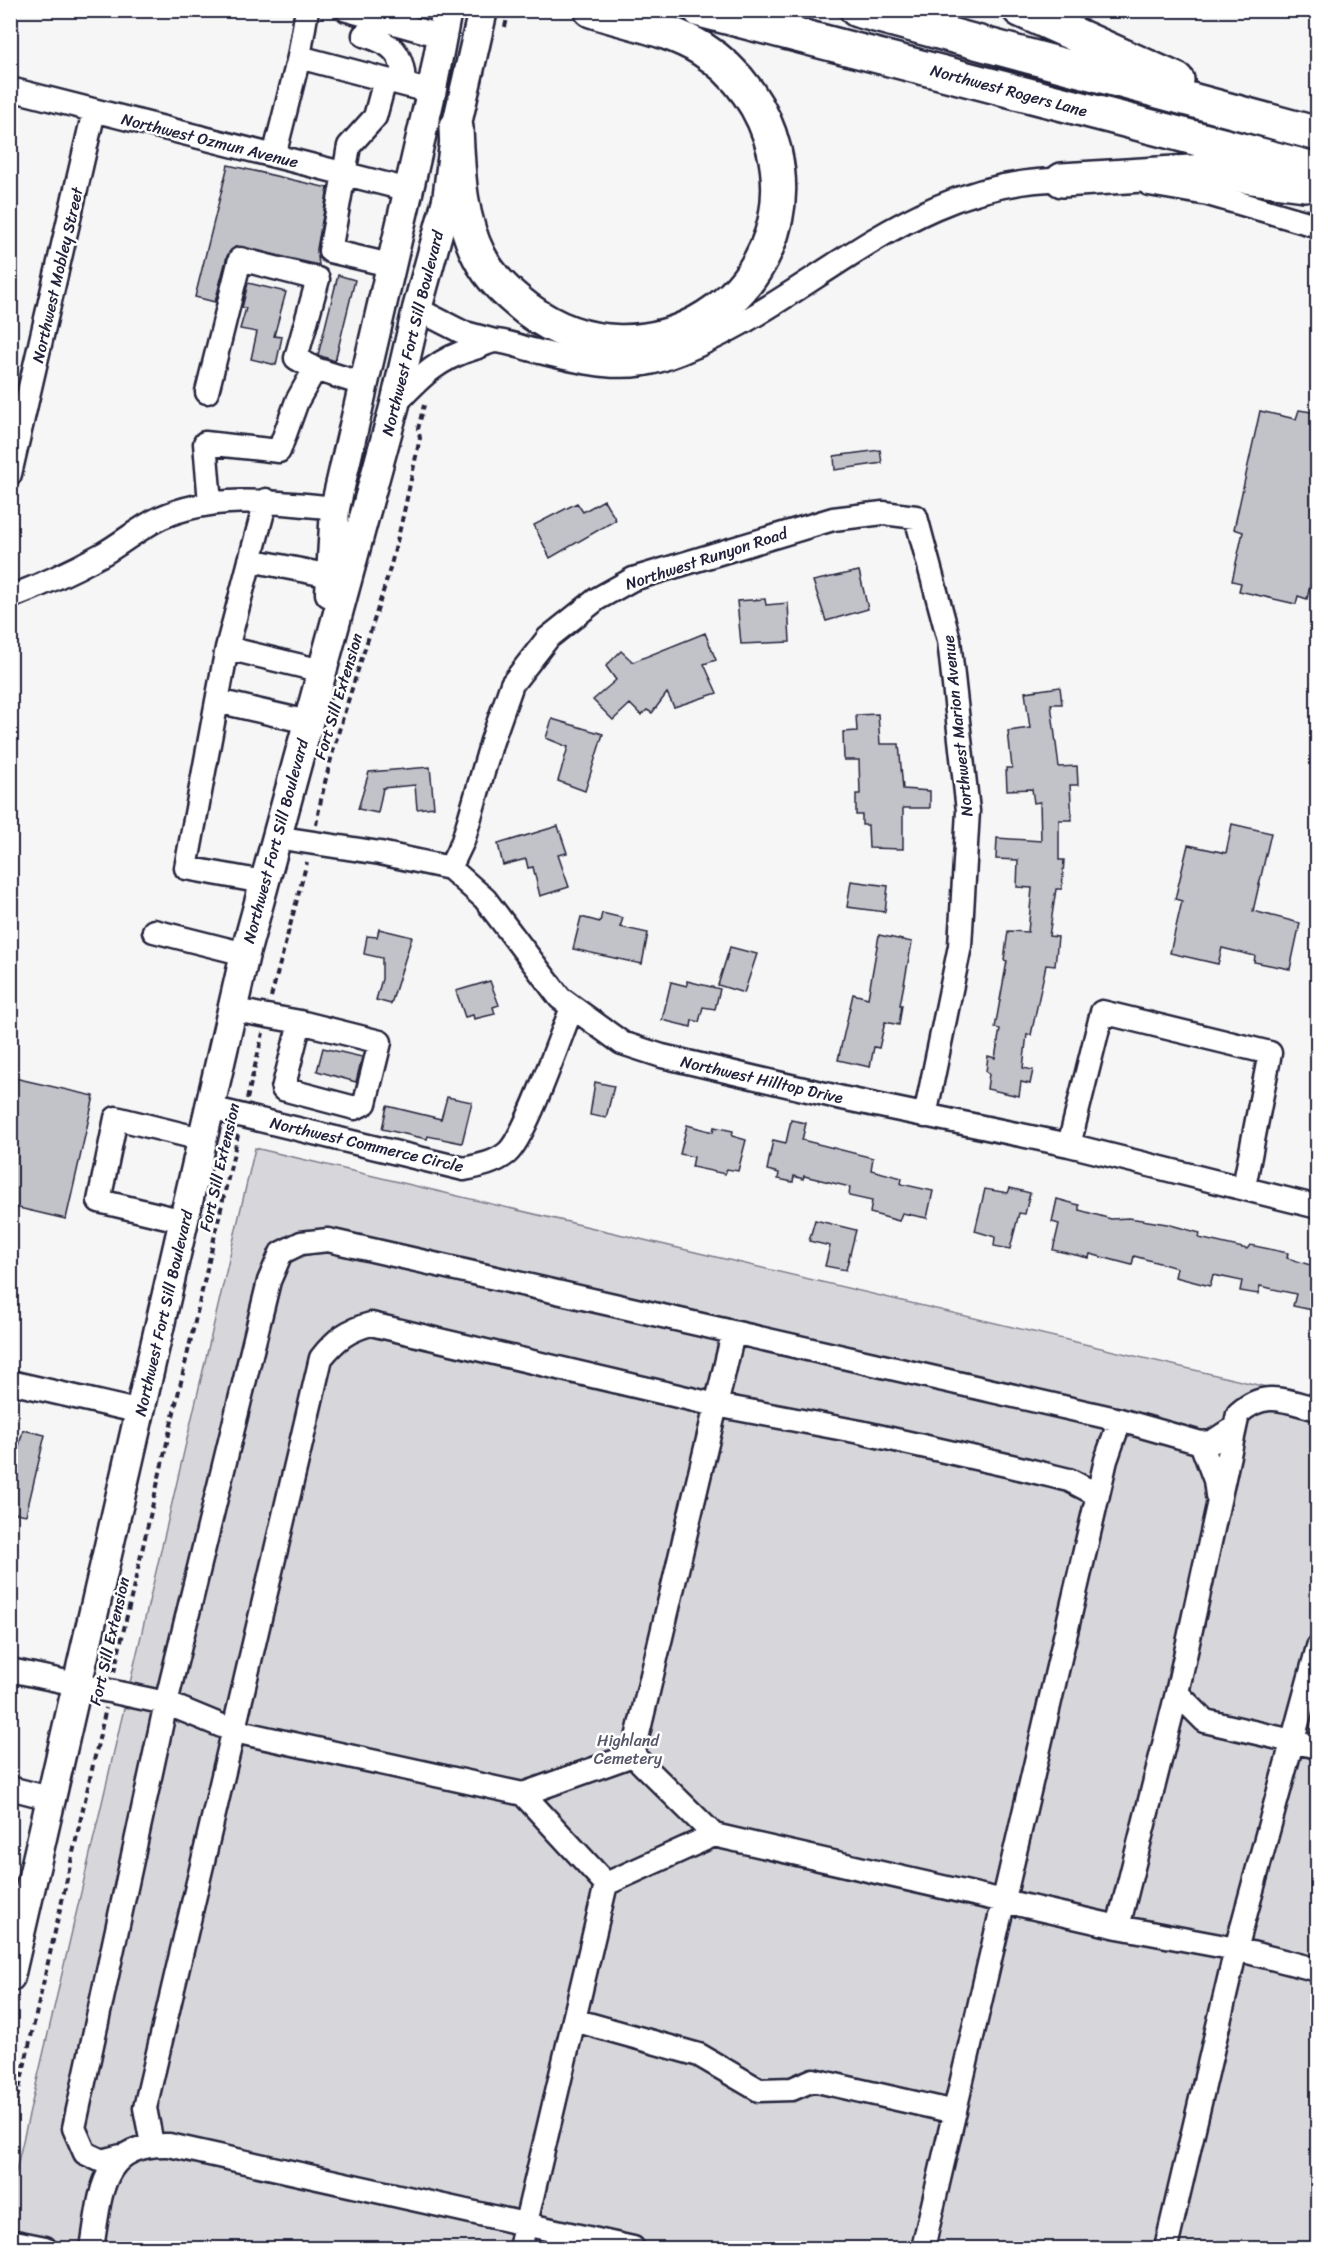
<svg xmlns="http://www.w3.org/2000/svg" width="1328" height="2259" font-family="Sriracha,sans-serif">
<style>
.green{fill:#d7d7db;stroke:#7c7c8b;stroke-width:1.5}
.building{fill:#c2c2c9;stroke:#22223b;stroke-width:1.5}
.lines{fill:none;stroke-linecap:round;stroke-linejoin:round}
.minor-casing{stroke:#22223b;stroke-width:27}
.major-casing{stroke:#22223b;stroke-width:33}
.highway-casing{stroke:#22223b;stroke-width:38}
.path{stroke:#22223b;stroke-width:4;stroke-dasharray:6 4.5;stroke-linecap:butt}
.minor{stroke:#fff;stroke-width:22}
.major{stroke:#fff;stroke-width:28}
.highway{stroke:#fff;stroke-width:33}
.labels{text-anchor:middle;stroke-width:5;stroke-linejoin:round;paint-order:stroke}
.street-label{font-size:16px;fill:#22223b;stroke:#fff}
.park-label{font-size:16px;fill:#58586b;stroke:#fff}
</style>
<rect width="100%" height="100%" fill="#f6f6f7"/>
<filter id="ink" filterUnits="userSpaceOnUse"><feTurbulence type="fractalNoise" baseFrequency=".0167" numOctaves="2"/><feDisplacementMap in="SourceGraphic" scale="12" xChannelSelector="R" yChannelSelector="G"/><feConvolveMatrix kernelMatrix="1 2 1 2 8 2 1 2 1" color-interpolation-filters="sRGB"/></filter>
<g filter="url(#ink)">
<path class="green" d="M255,1148L1317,1399V2248H11V2192Z"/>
<path class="building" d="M228,165L328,188L317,249L319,265L236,246L227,256L215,302L195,297Z
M338,275L355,280L335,361L318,355Z
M248,283L286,292L274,336L282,337L276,365L251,359L257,332L240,329L246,308H242Z
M1299,410L1317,413V556L1307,599L1298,596L1296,604L1239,591L1241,583L1232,581L1243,532L1234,529L1260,411L1296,419Z
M880,450L882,463L835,470L834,456Z
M604,500L616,520L550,558L534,525L577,503L583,512Z
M859,571L868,609L826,621L813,581Z
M765,599L766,605L788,603L790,642L741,644L737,601Z
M705,633L716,660L704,664L717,693L674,707L667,693L652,713L647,710L641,715L630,704L613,720L593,700L616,680L606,666L621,651L633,662Z
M1060,687L1062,704H1051L1059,767L1077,766L1078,785H1070L1072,820H1059V860H1064L1062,889H1056L1049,936L1058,937L1055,966L1046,965L1031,1035L1027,1034L1023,1068L1033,1070L1030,1084L1021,1082L1019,1096L987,1089L989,1074L986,1072L988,1056L995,1058L1000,1029L995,1028L1007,961L1004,960L1008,931L1028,932L1032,888L1017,887L1018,860L996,859L997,838L1041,841L1040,802L1034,803L1032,789L1007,790L1006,768H1012L1008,731L1030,728L1025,692Z
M878,714L880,744H899L903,789L930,791V808H903V849L869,848L868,825H862V815H856V794H860L859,760H844L843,732L857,731L856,715Z
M552,719L603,734L585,791L558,781L568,747L546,738Z
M430,767L434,807L417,809L415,785L383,788L378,813L358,809L369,772Z
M1232,824L1271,833L1253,911L1300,923L1290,969L1254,962L1255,956L1222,948L1218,964L1170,953L1182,901L1175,899L1188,845L1226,853Z
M558,826L567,853L558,855L569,887L540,896L533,867L528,868L526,859L503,865L498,844Z
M851,881L888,886L885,912L847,907Z
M602,913L623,918L620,927L648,933L642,964L573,949L581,917L600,922Z
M379,929L412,937L391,1004L376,1000L382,979V958L364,954L367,936L377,937Z
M879,935L912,942L900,1005H902L899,1025L885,1022L879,1048L874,1047L870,1067L838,1060L853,994L868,998Z
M730,947L757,954L744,993L718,985Z
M490,981L499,1005L493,1007L495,1014L474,1019L473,1015L465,1017L456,991Z
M687,981L720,989L715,1009L703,1007L699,1022L692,1020L691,1027L662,1020L671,982L687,986Z
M323,1048L362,1057L356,1082L317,1071Z
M10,1077L94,1096L66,1219L10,1206Z
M595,1082L614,1086L606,1118L590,1115Z
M447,1097L472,1102L462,1143L428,1136L427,1139L382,1129L387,1106L441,1119Z
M791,1120L806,1123L802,1140L873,1158L871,1170L902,1178L901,1184L933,1191L927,1218L902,1213L899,1221L870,1213L872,1201L849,1196L850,1187L804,1176L803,1179L794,1176L793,1182L778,1179L779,1173L767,1170L773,1140L786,1143Z
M687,1125L713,1132L714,1127L733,1131L732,1136L746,1140L738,1171L727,1169L725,1174L692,1167L694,1157L680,1154Z
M1010,1188L1030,1193L1025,1214L1019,1213L1010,1249L994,1246L995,1237L975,1231L985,1189L1008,1193Z
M1057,1199L1079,1205V1210L1111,1219L1129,1218L1167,1224L1200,1233L1199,1238L1247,1249L1250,1245L1288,1253L1287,1258L1317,1267V1311L1293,1306L1296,1294L1260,1286L1258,1294L1240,1291L1242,1281L1213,1275L1210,1286L1175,1277L1177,1268L1134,1256L1132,1265L1090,1254L1089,1258L1053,1250L1059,1224L1052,1222Z
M815,1220L856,1230L846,1270L825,1266L830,1246L809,1241Z
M23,1430L45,1435L26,1515L10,1512V1482Z"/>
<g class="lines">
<defs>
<path id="minor" d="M307,10L299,57L432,92
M347,10L441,36
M364,35C393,44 403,52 404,84
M385,80L375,117L349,146L330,251L390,265
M10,89L409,190
M274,156L299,57
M1149,184L1208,194L1318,226
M417,309L462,332L495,341
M207,392L240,259L318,279L296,358L315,369
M395,404C421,377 437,359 475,348C481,346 490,341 496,341C508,342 521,347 532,350C573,360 619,374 661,360C809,310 903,174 1075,180
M10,474L94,111
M266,500L227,648L322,671
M210,503L205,443L279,451L297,401L315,369L363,384
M250,560L331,576
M10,597C42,585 72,571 101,555C121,544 139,528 160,518C215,493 277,502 335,508
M217,701L227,648
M275,837L380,853L450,868L485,899L560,998L622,1043L662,1056L842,1098L1069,1145L1318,1207
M450,868L463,841L492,741L512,684L548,638L597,599L633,579L833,519L883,513L916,517L949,640L968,811L960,946L925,1116
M263,882L186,868L217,701L308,722
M154,931L245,954
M234,1010L300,1022L283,1089L355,1108L365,1103L380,1042L300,1022
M210,1108L464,1169C479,1166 495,1163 507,1153C526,1137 560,1036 572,1008
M1069,1145L1102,1012L1270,1053L1244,1187
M184,1221L99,1201L116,1118L201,1139
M10,1382L141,1412
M1201,1443L1215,1480L1217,1495
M10,1670L166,1703L234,1731L523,1794L633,1755L714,1835
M1177,1693L1205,1721L1318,1747
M633,1755L733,1334
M10,1788L53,1799
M523,1794L606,1884
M1118,1927L1177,1693L1238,1414C1265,1389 1285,1401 1318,1409
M574,2020L699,2055L759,2090L792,2089L813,2080L955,2112
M152,2144L145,2108L321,1358C336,1339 348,1330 371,1324L716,1405L860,1432L1011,1466L1069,1480L1098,1495
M121,2156L102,2161L85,2153L74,2128L166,1703L269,1281L281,1253L301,1243L328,1240L1120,1420
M10,2241L45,2248
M92,2248C101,2195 99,2143 169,2145L633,2248
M520,2248L606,1884L714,1835L1118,1927L1236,1949L1318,1970
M923,2248L1106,1460L1120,1420L1201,1443L1212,1442L1235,1427
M1166,2248L1236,1949L1318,1647"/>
<path id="major" d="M330,593L335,508L432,89L447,10
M10,1977L245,954L395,404L417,309L447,200L456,128L483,10"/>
<path id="highway" d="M700,10L1318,170
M857,10L1318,134
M1020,10L1177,80
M456,128C458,170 459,217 479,256C490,278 508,294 527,309C644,397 808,295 774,150C764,109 739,72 702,49C670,29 627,22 591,10
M1062,180L1207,171L1304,184"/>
</defs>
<use href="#minor" class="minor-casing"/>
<use href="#major" class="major-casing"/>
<use href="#highway" class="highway-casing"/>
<path class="path" d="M505,27L509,10
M316,825C330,747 358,673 381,598C398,546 408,492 420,438L418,429L424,405
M271,997L307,862
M247,1099L263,1033
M114,1672L238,1135
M10,2129L106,1708"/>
<use href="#minor" class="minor"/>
<use href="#major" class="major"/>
<use href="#highway" class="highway"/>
</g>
</g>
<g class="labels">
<g class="street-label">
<text transform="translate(1009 90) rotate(15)" y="6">Northwest Rogers Lane</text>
<text transform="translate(210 140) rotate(14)" y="6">Northwest Ozmun Avenue</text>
<text transform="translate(57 275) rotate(-77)" y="6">Northwest Mobley Street</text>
<text transform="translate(412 333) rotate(-76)" y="6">Northwest Fort Sill Boulevard</text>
<text transform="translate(706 558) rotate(-18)" y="6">Northwest Runyon Road</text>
<text transform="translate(338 696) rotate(-73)" y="6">Fort Sill Extension</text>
<text transform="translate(957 726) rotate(-96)" y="6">Northwest Marion Avenue</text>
<text transform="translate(275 841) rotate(-75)" y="6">Northwest Fort Sill Boulevard</text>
<text transform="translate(762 1079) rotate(13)" y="6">Northwest Hilltop Drive</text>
<text transform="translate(367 1144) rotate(13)" y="6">Northwest Commerce Circle</text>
<text transform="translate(219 1167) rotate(-77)" y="6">Fort Sill Extension</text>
<text transform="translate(163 1313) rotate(-77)" y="6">Northwest Fort Sill Boulevard</text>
<text transform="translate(109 1641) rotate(-77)" y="6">Fort Sill Extension</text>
</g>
<g class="park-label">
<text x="628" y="1746">Highland<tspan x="628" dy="18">Cemetery</tspan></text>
</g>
</g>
<rect width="1328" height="2259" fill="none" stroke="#fff" stroke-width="36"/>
<rect x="18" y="18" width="1292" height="2223" fill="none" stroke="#22223b" stroke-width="2" filter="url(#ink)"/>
</svg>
